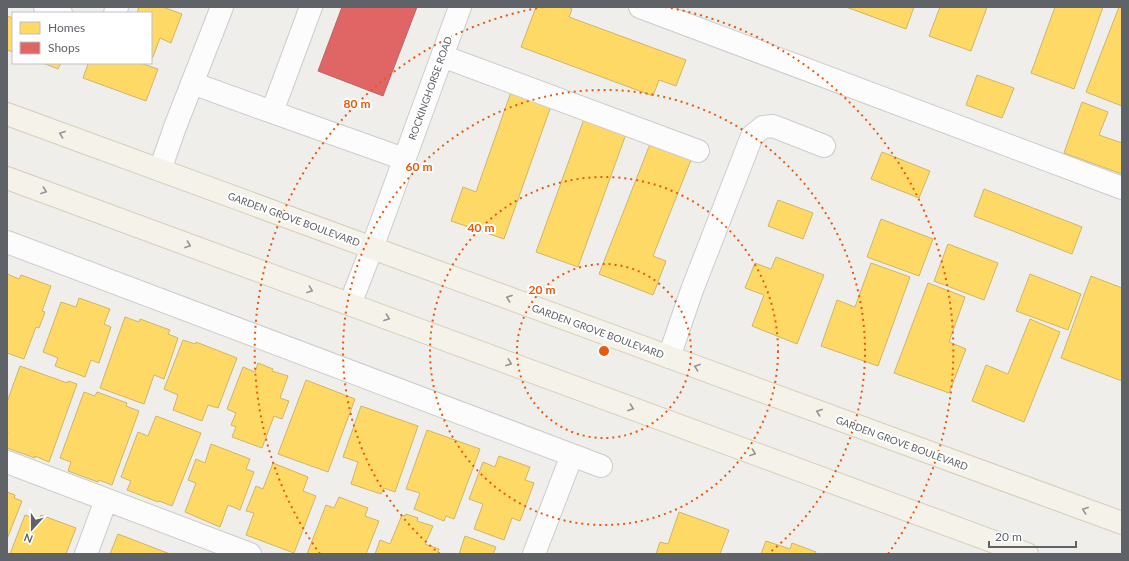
<svg xmlns="http://www.w3.org/2000/svg" width="1129" height="561" font-family="Lato,sans-serif">
<style>
.homes{fill:#ffd966;stroke:#cfb667}
.shops{fill:#e06666;stroke:#b96567}
.lines{fill:none;stroke-linecap:round;stroke-linejoin:round}
.minor-casing{stroke:#cbcccc;stroke-width:24}
.major-casing{stroke:#d7ceb8;stroke-width:24}
.minor{stroke:#fdfcfc;stroke-width:22}
.major{stroke:#f4f2e9;stroke-width:22}
.oneway{stroke:#939595}
.ring{fill:none;stroke:#e8590c;stroke-width:2;stroke-dasharray:2 4}
.labels{text-anchor:middle;stroke-width:4;stroke-linejoin:round;paint-order:stroke}
.street-label{font-size:10px;fill:#5f6368;stroke:#fff}
.centre{fill:#e8590c;stroke:#fff;stroke-width:2}
.ring-label{font-size:12px;text-anchor:middle;font-weight:bold;fill:#e8590c;stroke:#fff;stroke-width:4;stroke-linejoin:round;paint-order:stroke}
</style>
<rect width="100%" height="100%" fill="#efeeea"/>
<path class="homes" d="M139,7H163L182,14L171,43L160,38L153,57H151V13H137Z
M536,7H568L572,9L569,17L686,60L676,86L659,80L653,96L521,47Z
M846,7H914L906,29Z
M940,7H987L971,51L929,36Z
M1055,7H1103L1074,89L1031,73Z
M1119,7H1122V106L1086,92Z
M7,16L13,18V52L7,50Z
M43,63H61L58,69Z
M85,63H140L158,69L146,101L83,78L88,64Z
M977,75L1014,88L1002,118L966,105Z
M511,92L551,106L504,239L451,221L463,187L476,192Z
M1082,102L1108,112L1099,135L1122,143V174L1064,153Z
M584,119L626,134L578,267L536,252Z
M650,144L691,160L653,256L666,261L653,295L599,274Z
M882,152L930,171L919,198L871,179Z
M984,189L1082,227L1072,254L974,216Z
M778,200L813,213L803,239L768,226Z
M881,219L933,239L919,276L867,257Z
M948,244L998,263L984,300L934,281Z
M776,257L824,275L797,344L752,326L764,295L745,288L755,263L771,269Z
M871,263L910,277L878,366L821,346L837,300L855,307Z
M7,274L19,279L21,275L51,286L42,311L45,312L39,328L36,327L24,359L7,353Z
M1030,274L1081,294L1068,330L1016,311Z
M1091,276L1122,288V381L1061,358Z
M928,283L965,297L949,342L966,349L949,393L894,373Z
M79,298L110,309L104,324L111,327L99,363L91,360L85,377L55,366L58,358L43,352L61,302L76,307Z
M125,317L139,322L140,319L170,330L168,334L178,338L164,379L154,375L144,404L100,388Z
M1030,319L1060,332L1024,422L972,401L986,365L1008,374Z
M183,340L195,344L196,342L237,358L218,408L208,405L202,421L173,410L178,395L164,389Z
M258,363L273,369L272,371L288,376L280,398L289,401L282,419L274,416L262,448L232,437L236,427L231,425L236,413L227,409L243,367L255,372Z
M20,366L67,383L68,381L77,384L49,462L35,456V458L7,448V436L8,432L7,431V402Z
M306,380L355,399L328,472L278,454Z
M84,392L95,396L97,392L127,403L126,406L139,411L112,485L99,480L98,482L68,471L71,462L60,458Z
M361,406L418,426L395,492L384,488L381,494L351,484L358,462L343,457Z
M156,416L201,433L172,506L159,501L158,502L127,490L131,481L121,477L138,432L148,436Z
M427,430L480,449L454,519L446,516L444,521L414,509L420,493L406,489Z
M211,444L250,459L246,469L254,472L240,510L228,505L220,527L185,512L196,483L188,480L196,459L205,463Z
M499,456L530,467L525,480L534,483L520,521L512,518L504,540L474,529L483,504L469,499L483,462L495,467Z
M273,463L308,477L303,491L316,496L294,553L246,535L254,513L246,511L256,486L263,489Z
M7,492L15,495L14,498L22,501L7,539Z
M339,497L368,508L365,516L379,521L366,554H307L326,505L334,508Z
M679,512L729,530L720,554H656L660,542L668,544Z
M406,514L418,518L417,521L433,526L425,544L439,549L437,554H375L380,540L390,544L402,515L405,516Z
M25,515L39,520L41,515L76,528L66,554H10Z
M118,534L170,554H110Z
M465,536L496,547L493,554H459Z
M766,541L790,549L792,543L816,552L815,554H761Z"/>
<path class="shops" d="M342,7H417L383,96L318,71Z"/>
<g class="lines">
<defs>
<path id="minor" d="M45,7L61,13
M311,7L272,112L404,159
M640,7L1122,188
M115,13L117,7
M442,56L698,151
M192,83L272,112
M160,170L175,127L222,7
M7,242L601,466
M350,304L372,248L460,7
M669,357L692,290L752,136L763,127L773,126L824,146
M7,462L250,554
M86,554L106,500
M534,554L572,455"/>
<path id="major" d="M7,114L1122,523
M7,178L1027,554"/>
</defs>
<use href="#minor" class="minor-casing"/>
<use href="#major" class="major-casing"/>
<use href="#minor" class="minor"/>
<use href="#major" class="major"/>
</g>
<defs><path id="oneway-chevron" d="M-2-3.5L2.5 0L-2 3.5" fill="none" stroke-width="1.6" stroke-linecap="round" stroke-linejoin="round"/></defs>
<g class="oneway">
<use href="#oneway-chevron" transform="translate(62 134) rotate(-160)"/>
<use href="#oneway-chevron" transform="translate(44 191) rotate(20)"/>
<use href="#oneway-chevron" transform="translate(188 245) rotate(20)"/>
<use href="#oneway-chevron" transform="translate(310 290) rotate(20)"/>
<use href="#oneway-chevron" transform="translate(509 298) rotate(-160)"/>
<use href="#oneway-chevron" transform="translate(387 318) rotate(20)"/>
<use href="#oneway-chevron" transform="translate(509 363) rotate(20)"/>
<use href="#oneway-chevron" transform="translate(697 367) rotate(-160)"/>
<use href="#oneway-chevron" transform="translate(631 408) rotate(20)"/>
<use href="#oneway-chevron" transform="translate(819 412) rotate(-160)"/>
<use href="#oneway-chevron" transform="translate(753 453) rotate(20)"/>
<use href="#oneway-chevron" transform="translate(1085 510) rotate(-160)"/>
</g>
<g class="ring">
<circle cx="604" cy="351" r="87"/>
<circle cx="604" cy="351" r="174"/>
<path d="M440 554A261 261 0 1 1 768 554"/>
<path d="M320 554A349 349 0 0 1 543 7M665 7A349 349 0 0 1 888 554"/>
</g>
<g class="labels">
<g class="street-label">
<text transform="translate(430 88) rotate(-70)" y="4">ROCKINGHORSE ROAD</text>
<text transform="translate(294 219) rotate(20)" y="4">GARDEN GROVE BOULEVARD</text>
<text transform="translate(598 331) rotate(20)" y="4">GARDEN GROVE BOULEVARD</text>
<text transform="translate(902 443) rotate(20)" y="4">GARDEN GROVE BOULEVARD</text>
</g>
</g>
<circle cx="604" cy="351" r="6" class="centre"/>
<g class="ring-label">
<text x="357" y="108">80 m</text>
<text x="419" y="171">60 m</text>
<text x="481" y="232">40 m</text>
<text x="542" y="294">20 m</text>
</g>
<rect width="1129" height="561" fill="none" stroke="#5f6368" stroke-width="16"/>
<rect x="12" y="12" width="140" height="52" fill="#ffffff" stroke="#bfc1c3"/>
<rect x="20" y="22" width="20" height="12" fill="#ffd966" stroke="#bfc1c3"/>
<text x="48" y="32" font-size="12" fill="#5f6368">Homes</text>
<rect x="20" y="42" width="20" height="12" fill="#e06666" stroke="#bfc1c3"/>
<text x="48" y="52" font-size="12" fill="#5f6368">Shops</text>
<g transform="translate(32 529) rotate(201)" stroke="#ffffff" stroke-width="3" paint-order="stroke">
<path d="M0-3L7 15L0 10L-7 15Z" fill="#5f6368"/>
<text y="-6" font-size="11" font-weight="bold" text-anchor="middle" fill="#5f6368">N</text>
</g>
<path d="M989 541v6h87v-6" fill="none" stroke="#5f6368" stroke-width="2"/>
<text x="995" y="541" font-size="12" fill="#5f6368" stroke="#ffffff" stroke-width="3" paint-order="stroke">20 m</text>
</svg>
